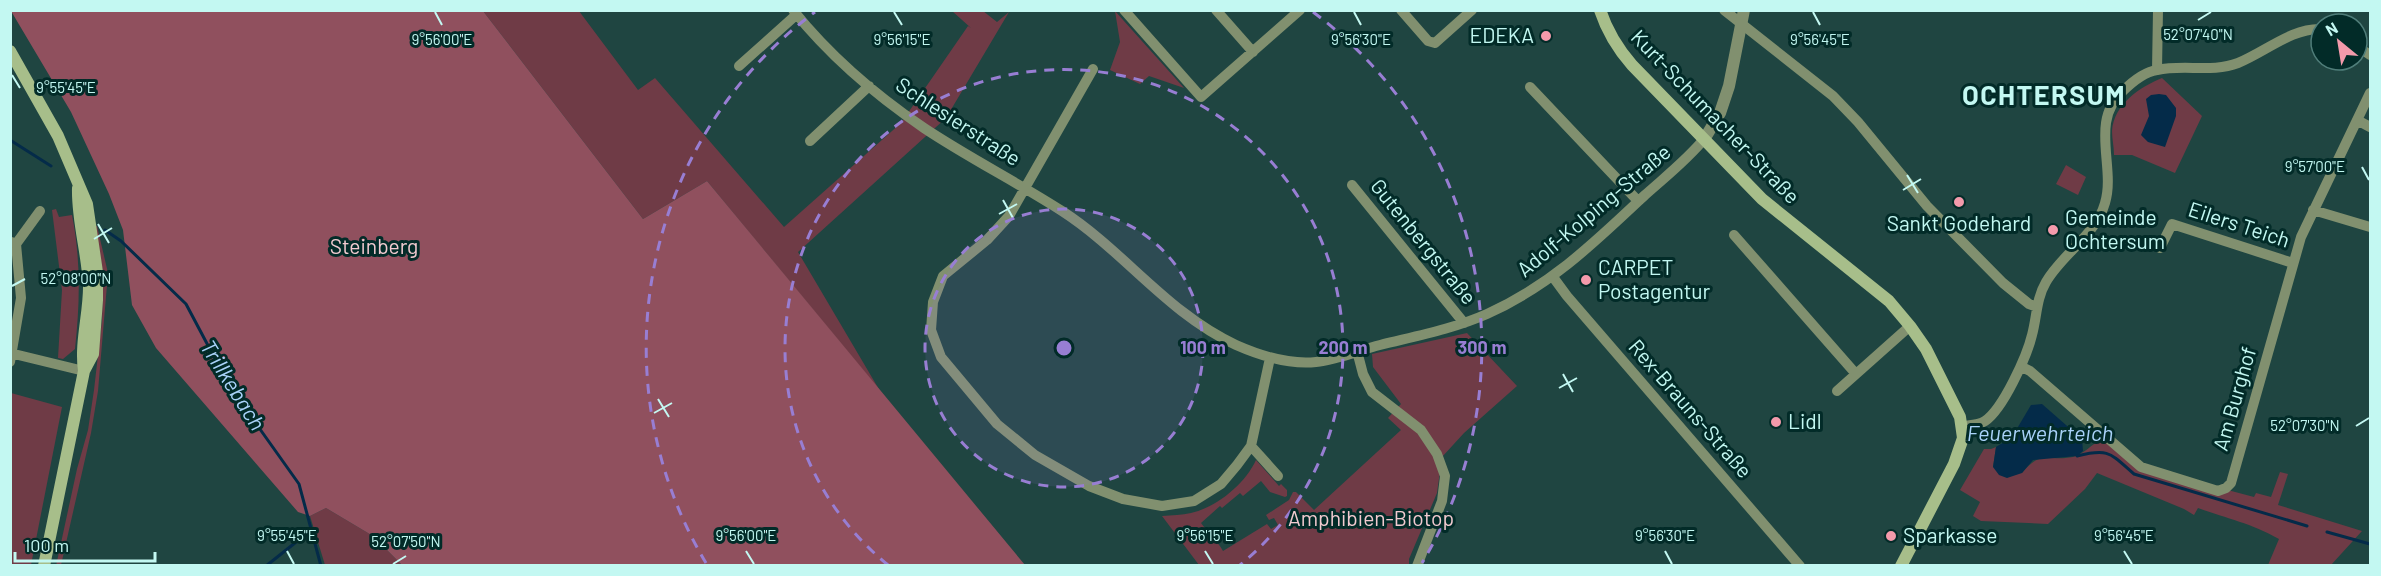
<svg xmlns="http://www.w3.org/2000/svg" width="2381" height="576" font-family="Barlow,sans-serif">
<style>
.green{fill:#6f3b46}
.forest{fill:#90505e}
.water{fill:#042b49}
.lines{fill:none;stroke-linecap:round;stroke-linejoin:round}
.stream{stroke:#042b49;stroke-width:3}
.minor{stroke:#81906f;stroke-width:10}
.tertiary{stroke:#81906f;stroke-width:12}
.secondary{stroke:#a7be8a;stroke-width:12}
.ticks{fill:none;stroke:#c3f8f2;stroke-width:2}
.ring{fill:none;stroke:#987ed3;stroke-width:3;stroke-dasharray:10 8}
.poi-dot{fill:#f39aab;stroke:#022b28;stroke-width:2}
.labels{text-anchor:middle;stroke-width:6;stroke-linejoin:round;paint-order:stroke}
.poi-label{font-size:21px;fill:#c3f8f2;stroke:#022b28;text-anchor:start}
.street-label{font-size:21px;fill:#c3f8f2;stroke:#022b28}
.park-label{font-size:21px;fill:#f2cad0;stroke:#022b28}
.water-label{font-size:22px;font-style:italic;fill:#a9d2f9;stroke:#022b28}
.district-label{font-size:27px;font-weight:bold;letter-spacing:1.5px;fill:#c3f8f2;stroke:#022b28}
.ticks-label{font-size:15px;text-anchor:middle;fill:#c3f8f2;stroke:#022b28;stroke-width:6;stroke-linejoin:round;paint-order:stroke}
.centre{fill:#987ed3;stroke:#022b28;stroke-width:3}
.ring-label{font-size:18px;text-anchor:middle;font-weight:bold;fill:#987ed3;stroke:#022b28;stroke-width:6;stroke-linejoin:round;paint-order:stroke}
</style>
<rect width="100%" height="100%" fill="#1f4541"/>
<path class="green" d="M483,11H579L638,90L655,78L784,227L901,123L968,26L971,28L952,11H983L997,22L1009,12L946,118L798,252L880,391L707,181L643,219Z
M1115,11L1184,88L1149,76L1140,84L1110,70L1120,42Z
M2162,78L2202,116L2175,173L2132,155H2114C2114,147 2112,139 2112,131C2114,104 2140,87 2162,78Z
M2066,165L2086,177L2078,195L2056,184Z
M56,209L59,217L72,215C81,260 80,303 75,349L63,359L58,358L62,290L52,210Z
M95,226H97L108,273L98,391L91,433L61,565L56,566L77,469L88,430L94,390L102,320L103,273Z
M1467,333L1517,386L1464,433L1442,457L1437,493L1409,559V565H1199L1162,516C1172,515 1182,515 1191,513C1217,507 1245,484 1256,460L1279,486L1281,484L1287,490V496L1285,497L1270,492L1261,481L1243,496L1240,493L1222,508L1220,506L1201,523C1208,533 1217,540 1223,551L1267,524L1271,529L1278,525L1274,518L1269,520L1266,515L1289,500L1293,492H1296L1314,510L1401,430L1388,418L1401,404L1373,367L1372,354Z
M11,393L62,407L31,565H11Z
M2101,439L2141,467L2254,497L2256,493L2271,497L2280,472L2288,474L2278,505L2362,531L2331,565H2268L2279,539C2251,523 2228,519 2198,508L2194,515L2184,509L2097,473L2085,489L2048,524L1981,521L1973,516L1980,502L1960,490L1984,449H1991L1996,447L1993,467L2022,473C2042,449 2047,462 2073,457C2082,455 2093,444 2101,439Z
M326,508L373,536L402,565H325L310,516Z"/>
<path class="forest" d="M11,11H483L643,219L707,181L1025,565H402L373,536L326,508L310,516L298,512L156,348L132,305L123,230L109,194L71,112Z"/>
<path class="water" d="M2159,94L2166,95L2176,108V116L2165,147L2148,142L2141,135L2149,116L2146,99L2151,95Z
M2042,404L2082,439L2083,451L2077,456L2033,460L2022,473L2007,478L1999,475L1993,467L1996,447L2012,437L2031,405Z"/>
<g class="lines">
<path class="stream" d="M10,140L51,166
M105,230L121,241L186,304L230,387L299,484L321,566
M2077,456C2109,448 2110,453 2134,474L2307,526
M2327,532L2370,544
M266,566L310,531"/>
<path class="minor" d="M793,10C829,55 877,96 924,128C969,158 1017,182 1062,211C1124,251 1167,313 1236,345C1261,356 1289,365 1316,362C1338,360 1360,350 1380,345C1416,336 1453,329 1487,314C1551,285 1594,243 1645,195C1665,177 1687,160 1705,138
M1124,10L1201,97L1300,10
M1216,10L1253,52
M1401,10L1428,41L1435,43L1472,10
M1724,10L1833,96L1858,122L1927,206L2003,283L2029,304L2037,307
M2357,46L2370,55
M739,66L796,15
M1093,69L1009,216L987,240L943,276L933,302L931,330L941,357L997,424L1035,455L1089,486L1123,499L1162,506L1194,501L1221,484L1237,465L1251,446L1270,358
M2157,70L2158,10
M1530,87L1638,201
M2357,120L2370,127
M810,141L869,86
M1352,185L1464,323
M2313,210L2370,227
M1734,235L1856,374
M11,242L16,244L40,211
M2160,248L2172,224L2293,263
M1553,277L1567,296L1800,566
M1357,351L1363,374L1372,392L1421,430L1437,454L1445,476L1442,501L1417,566
M10,353L84,371
M10,362L21,298L16,244
M2022,367L2030,371L2141,467L2218,491L2226,488L2231,483L2301,237L2370,93
M1837,391L1910,326
M1963,426C1970,425 1979,425 1985,421C2003,409 2027,356 2032,335C2037,317 2036,299 2046,282C2062,254 2096,235 2105,203C2116,167 2089,121 2123,91C2132,82 2145,72 2157,70C2184,64 2212,73 2238,63C2265,52 2292,28 2321,29
M1251,446L1278,476"/>
<path class="tertiary" d="M1705,138L1720,113L1729,86L1744,10"/>
<path class="secondary" d="M1600,10C1607,31 1618,49 1632,65L1762,199L1889,301L1910,326L1926,349L1960,417L1963,438L1954,464L1901,566
M10,51L58,136L87,204L97,272V300L93,354L84,371L44,566
M78,188C77,221 88,254 89,287C89,315 80,343 84,371"/>
</g>
<path class="ticks" d="M435,12L442,25M894,12L902,25M1354,12L1361,25M1813,12L1820,25M2198,20L2211,12M12,75L20,88M2362,167L2369,180M1907,175L1918,193M1903,190L1921,179M1003,200L1013,218M999,214L1017,204M98,224L109,243M94,239L112,228M12,286L25,279M1563,374L1573,392M1559,388L1577,378M658,399L669,417M654,413L672,403M2356,426L2369,418M287,551L294,564M746,551L754,564M1205,551L1213,564M1665,551L1672,564M2124,551L2132,564M393,564L406,556"/>
<circle cx="1064" cy="348" r="139" fill="#987ed3" fill-opacity=".12"/>
<g class="ring">
<circle cx="1064" cy="348" r="139"/>
<path d="M888 565A279 279 0 1 1 1240 565"/>
<path d="M706 563A418 418 0 0 1 815 12M1313 12A418 418 0 0 1 1422 563"/>
</g>
<g class="poi-dot">
<circle cx="1546" cy="36" r="6"/>
<circle cx="1959" cy="202" r="6"/>
<circle cx="2053" cy="230" r="6"/>
<circle cx="1586" cy="280" r="6"/>
<circle cx="1776" cy="422" r="6"/>
<circle cx="1891" cy="536" r="6"/>
</g>
<g class="labels">
<g class="poi-label">
<text x="1534" y="43" text-anchor="end">EDEKA</text>
<text x="2065" y="225">Gemeinde<tspan x="2065" dy="24">Ochtersum</tspan></text>
<text x="1959" y="231" text-anchor="middle">Sankt Godehard</text>
<text x="1598" y="275">CARPET<tspan x="1598" dy="24">Postagentur</tspan></text>
<text x="1788" y="429">Lidl</text>
<text x="1903" y="543">Sparkasse</text>
</g>
<g class="street-label">
<text transform="translate(1715 117) rotate(46)" y="7">Kurt-Schumacher-Straße</text>
<text transform="translate(958 122) rotate(33)" y="7">Schlesierstraße</text>
<text transform="translate(1594 211) rotate(-40)" y="7">Adolf-Kolping-Straße</text>
<text transform="translate(2239 225) rotate(18)" y="7">Eilers Teich</text>
<text transform="translate(1423 242) rotate(51)" y="7">Gutenbergstraße</text>
<text transform="translate(2235 399) rotate(-74)" y="7">Am Burghof</text>
<text transform="translate(1690 409) rotate(49)" y="7">Rex-Brauns-Straße</text>
</g>
<g class="park-label">
<text x="374" y="254">Steinberg</text>
<text x="1371" y="526">Amphibien-Biotop</text>
</g>
<g class="water-label">
<text transform="translate(233 385) rotate(58)" y="8">Trillkebach</text>
<text x="2040" y="441">Feuerwehrteich</text>
</g>
<g class="district-label">
<text x="2044" y="105">OCHTERSUM</text>
</g>
</g>
<g class="ticks-label">
<text x="2198" y="40">52°07'40"N</text>
<text x="442" y="45">9°56'00"E</text>
<text x="902" y="45">9°56'15"E</text>
<text x="1361" y="45">9°56'30"E</text>
<text x="1820" y="45">9°56'45"E</text>
<text x="66" y="93">9°55'45"E</text>
<text x="2315" y="172">9°57'00"E</text>
<text x="76" y="284">52°08'00"N</text>
<text x="2305" y="431">52°07'30"N</text>
<text x="287" y="541">9°55'45"E</text>
<text x="746" y="541">9°56'00"E</text>
<text x="1205" y="541">9°56'15"E</text>
<text x="1665" y="541">9°56'30"E</text>
<text x="2124" y="541">9°56'45"E</text>
<text x="406" y="547">52°07'50"N</text>
</g>
<circle cx="1064" cy="348" r="9" class="centre"/>
<g class="ring-label">
<text x="1203" y="354">100 m</text>
<text x="1343" y="354">200 m</text>
<text x="1482" y="354">300 m</text>
</g>
<rect width="2381" height="576" fill="none" stroke="#c3f8f2" stroke-width="24"/>
<g transform="translate(2339 42) rotate(330)"><circle r="28" fill="#022b28" stroke="#4f7d79" stroke-width="1.5"/>
<path d="M0-4.5L10 22L0 15L-10 22Z" fill="#f39aab"/>
<text y="-9" font-size="16" font-weight="bold" text-anchor="middle" fill="#c3f8f2">N</text>
</g>
<path d="M15 552v9h140v-9" fill="none" stroke="#c3f8f2" stroke-width="3"/>
<text x="24" y="552" font-size="18" fill="#c3f8f2" stroke="#022b28" stroke-width="4.5" paint-order="stroke">100 m</text>
</svg>
